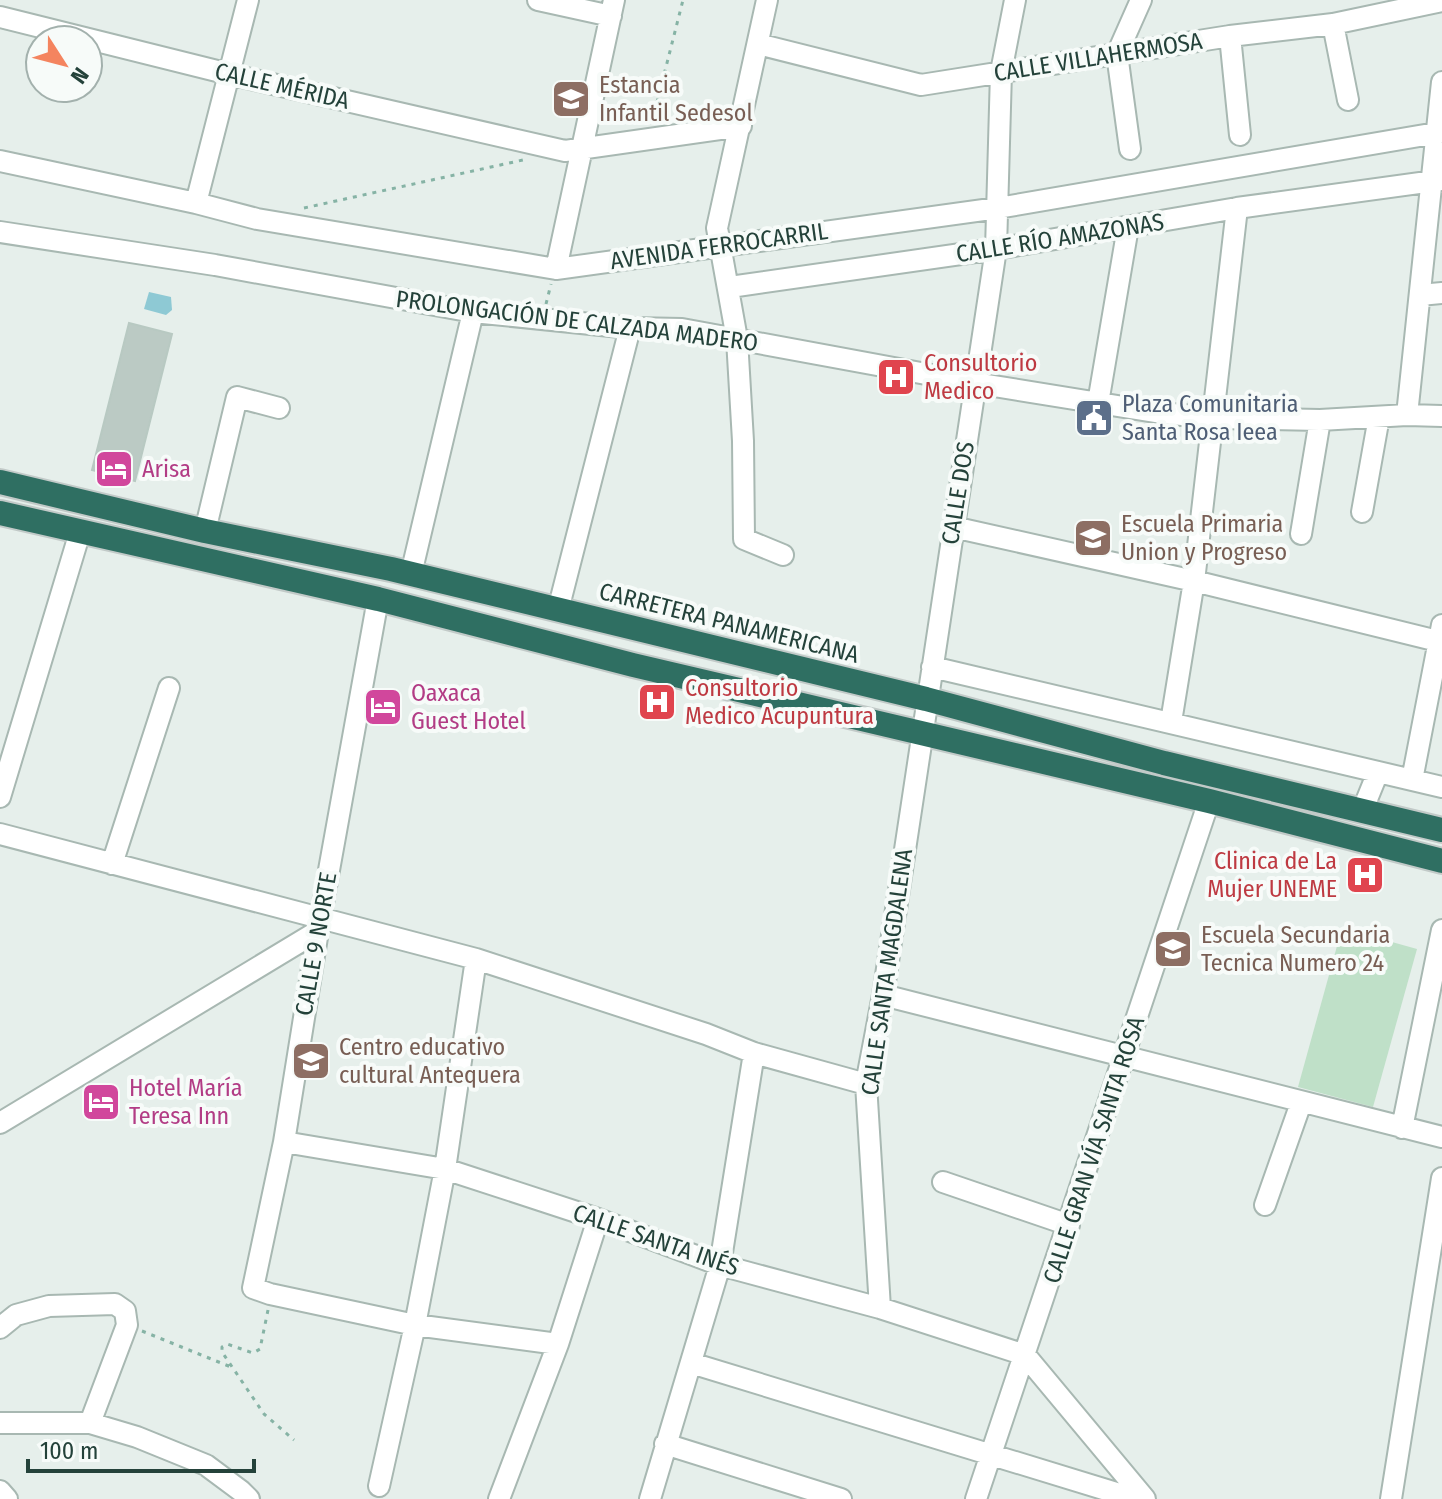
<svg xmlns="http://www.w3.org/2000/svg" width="1442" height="1499" font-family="'Fira Sans Condensed',sans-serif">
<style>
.green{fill:#bfe0c8}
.water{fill:#8ec9d4}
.building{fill:#bbcac4;stroke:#b8c9c2;stroke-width:2}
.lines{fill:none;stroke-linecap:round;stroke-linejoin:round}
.minor-casing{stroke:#a8b8b2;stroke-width:24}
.highway-casing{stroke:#c2cac8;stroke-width:28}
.path{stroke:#86b3a5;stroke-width:3;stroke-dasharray:4 6;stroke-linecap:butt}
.minor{stroke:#fff;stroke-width:20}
.highway{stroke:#2f6f62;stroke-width:24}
.labels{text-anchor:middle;stroke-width:8;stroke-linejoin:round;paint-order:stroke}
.street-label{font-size:24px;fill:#24423a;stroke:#f7fbf9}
.education-label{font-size:24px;fill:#785e54;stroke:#f7fbf9;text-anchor:start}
.health-label{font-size:24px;fill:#be3a42;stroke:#f7fbf9;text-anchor:start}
.service-label{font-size:24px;fill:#4e5e75;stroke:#f7fbf9;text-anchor:start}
.hotel-label{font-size:24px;fill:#b23c85;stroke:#f7fbf9;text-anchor:start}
</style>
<rect width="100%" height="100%" fill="#e6efeb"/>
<path class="green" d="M1342,928L1417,949L1373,1107L1298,1087Z"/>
<path class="water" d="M149,292L171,297L172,310L166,315L144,309Z"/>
<path class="building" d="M129,323L172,334L135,481L92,470Z"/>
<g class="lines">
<defs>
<path id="minor" d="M538,0L611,16
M767,0L717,228L737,339L743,441L744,539L783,555
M0,17L229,74L565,151L741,126
M1333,24L1348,100
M1230,36L1240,135
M758,44L921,85L1230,36L1333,24L1442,1
M1130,149L1117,54L1141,0
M0,161L196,203L257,219L556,269L998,208L1442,132
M196,203L248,0
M0,232L215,265L473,312L630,328L682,329L975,383L1161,413L1214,418L1320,420L1407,415L1442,416
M556,269L614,0
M730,287L996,249L1237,208L1442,180
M1420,295L1442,293
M1098,403L1128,227
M1407,415L1442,82
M1362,512L1379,417
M953,527L1194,581L1442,642
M205,531L237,397L279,408
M1301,534L1320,420
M411,574L473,312
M378,599L318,931L284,1142L253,1288L270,1294L415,1325L558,1344
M558,610L630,328
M932,667L1442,787
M1171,722L1194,581L1237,208
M1412,780L1442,625
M0,797L80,532
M1363,809L1378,772
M0,834L476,959L706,1034L754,1053L866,1084
M112,864L169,688
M883,995L1442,1137
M0,1123L318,931
M1402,1128L1442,930
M284,1142L445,1169L598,1219L720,1265L880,1308L1025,1355
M943,1182L1069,1225
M1265,1205L1301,1103
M880,1308L866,1084L883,995L996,249L1001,72L1015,0
M0,1328L16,1315L49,1306L115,1304L125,1311L127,1325L90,1423
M1025,1355L1145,1499
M691,1363L1136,1499
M0,1423H90L137,1437L206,1465L241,1491L249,1499
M665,1444L841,1499
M379,1486L415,1325L445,1169L476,959
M0,1491L7,1499
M499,1499L558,1344L598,1219
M650,1499L720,1265L754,1053
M976,1499L1209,801
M1391,1499L1442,1178"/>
<path id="highway" d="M0,482L205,531L391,569L926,699L1164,763L1442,830
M0,513L378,599L633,665L1209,801L1442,861"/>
</defs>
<use href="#minor" class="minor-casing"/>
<use href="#highway" class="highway-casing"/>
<path class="path" d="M652,122L683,0
M304,208L523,160
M546,304L551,284
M268,1310L260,1349L253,1353L227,1344L222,1347V1352L264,1414L294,1440
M142,1331L231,1367"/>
<use href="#minor" class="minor"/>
<use href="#highway" class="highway"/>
</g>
<defs>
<symbol id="school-square" viewBox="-11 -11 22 22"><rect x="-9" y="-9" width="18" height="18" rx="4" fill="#8d6e63" stroke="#f7fbf9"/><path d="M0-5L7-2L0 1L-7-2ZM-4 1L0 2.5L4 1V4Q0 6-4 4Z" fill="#fff"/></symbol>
<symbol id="hospital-square" viewBox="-11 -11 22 22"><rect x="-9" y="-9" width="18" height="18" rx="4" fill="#e0444e" stroke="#f7fbf9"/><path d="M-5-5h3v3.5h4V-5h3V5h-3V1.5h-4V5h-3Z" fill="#fff"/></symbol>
<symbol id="civic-square" viewBox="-11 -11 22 22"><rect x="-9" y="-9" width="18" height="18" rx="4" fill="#5c6f8a" stroke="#f7fbf9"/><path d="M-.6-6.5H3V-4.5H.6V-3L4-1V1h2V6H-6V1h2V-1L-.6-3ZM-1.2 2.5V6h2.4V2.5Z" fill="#fff"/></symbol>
<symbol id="hotel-square" viewBox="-11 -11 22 22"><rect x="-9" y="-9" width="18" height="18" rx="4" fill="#d1479c" stroke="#f7fbf9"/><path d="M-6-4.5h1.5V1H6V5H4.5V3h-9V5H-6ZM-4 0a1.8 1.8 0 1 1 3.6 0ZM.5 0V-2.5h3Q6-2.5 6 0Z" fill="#fff"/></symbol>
</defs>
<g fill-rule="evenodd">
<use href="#school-square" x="549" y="77" width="44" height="44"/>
<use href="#hospital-square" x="874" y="355" width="44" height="44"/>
<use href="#civic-square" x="1072" y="396" width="44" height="44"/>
<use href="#hotel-square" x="92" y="447" width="44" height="44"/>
<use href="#school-square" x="1071" y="516" width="44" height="44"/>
<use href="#hospital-square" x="635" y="680" width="44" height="44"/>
<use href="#hotel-square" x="361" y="685" width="44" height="44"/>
<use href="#hospital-square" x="1343" y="853" width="44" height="44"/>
<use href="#school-square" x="1151" y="927" width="44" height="44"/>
<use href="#school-square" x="289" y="1039" width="44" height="44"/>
<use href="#hotel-square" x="79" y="1080" width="44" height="44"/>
</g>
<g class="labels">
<g class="street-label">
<text transform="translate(1098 57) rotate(-9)" y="8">CALLE VILLAHERMOSA</text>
<text transform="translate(282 86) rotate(13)" y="8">CALLE MÉRIDA</text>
<text transform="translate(1060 238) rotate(-9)" y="8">CALLE RÍO AMAZONAS</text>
<text transform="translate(719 246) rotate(-8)" y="8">AVENIDA FERROCARRIL</text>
<text transform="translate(577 321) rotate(7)" y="8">PROLONGACIÓN DE CALZADA MADERO</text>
<text transform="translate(958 493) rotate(-81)" y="8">CALLE DOS</text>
<text transform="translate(729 623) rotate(14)" y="8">CARRETERA PANAMERICANA</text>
<text transform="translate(316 944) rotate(-80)" y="8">CALLE 9 NORTE</text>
<text transform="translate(887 972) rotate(-82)" y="8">CALLE SANTA MAGDALENA</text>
<text transform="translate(1094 1150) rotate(-72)" y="8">CALLE GRAN VÍA SANTA ROSA</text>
<text transform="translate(656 1240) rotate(19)" y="8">CALLE SANTA INÉS</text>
</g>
<g class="education-label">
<text x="599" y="93">Estancia<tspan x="599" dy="28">Infantil Sedesol</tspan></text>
<text x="1121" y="532">Escuela Primaria<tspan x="1121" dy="28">Union y Progreso</tspan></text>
<text x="1201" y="943">Escuela Secundaria<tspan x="1201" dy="28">Tecnica Numero 24</tspan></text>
<text x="339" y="1055">Centro educativo<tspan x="339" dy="28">cultural Antequera</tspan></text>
</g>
<g class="health-label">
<text x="924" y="371">Consultorio<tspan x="924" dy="28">Medico</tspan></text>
<text x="685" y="696">Consultorio<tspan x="685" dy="28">Medico Acupuntura</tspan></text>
<text x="1337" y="869" text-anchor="end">Clinica de La<tspan x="1337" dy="28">Mujer UNEME</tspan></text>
</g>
<g class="service-label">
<text x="1122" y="412">Plaza Comunitaria<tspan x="1122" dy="28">Santa Rosa Ieea</tspan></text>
</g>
<g class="hotel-label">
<text x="142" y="477">Arisa</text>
<text x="411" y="701">Oaxaca<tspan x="411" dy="28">Guest Hotel</tspan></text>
<text x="129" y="1096">Hotel María<tspan x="129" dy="28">Teresa Inn</tspan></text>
</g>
</g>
<g transform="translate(64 64) rotate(126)"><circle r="38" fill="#f7fbf9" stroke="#a3b1ad" stroke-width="2"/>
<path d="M0-6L14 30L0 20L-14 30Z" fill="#f4845f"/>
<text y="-12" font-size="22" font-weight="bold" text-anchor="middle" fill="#24423a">N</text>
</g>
<path d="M28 1459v12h226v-12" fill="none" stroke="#24423a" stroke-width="4"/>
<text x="40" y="1459" font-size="24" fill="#24423a" stroke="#f7fbf9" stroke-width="6" paint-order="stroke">100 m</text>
</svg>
